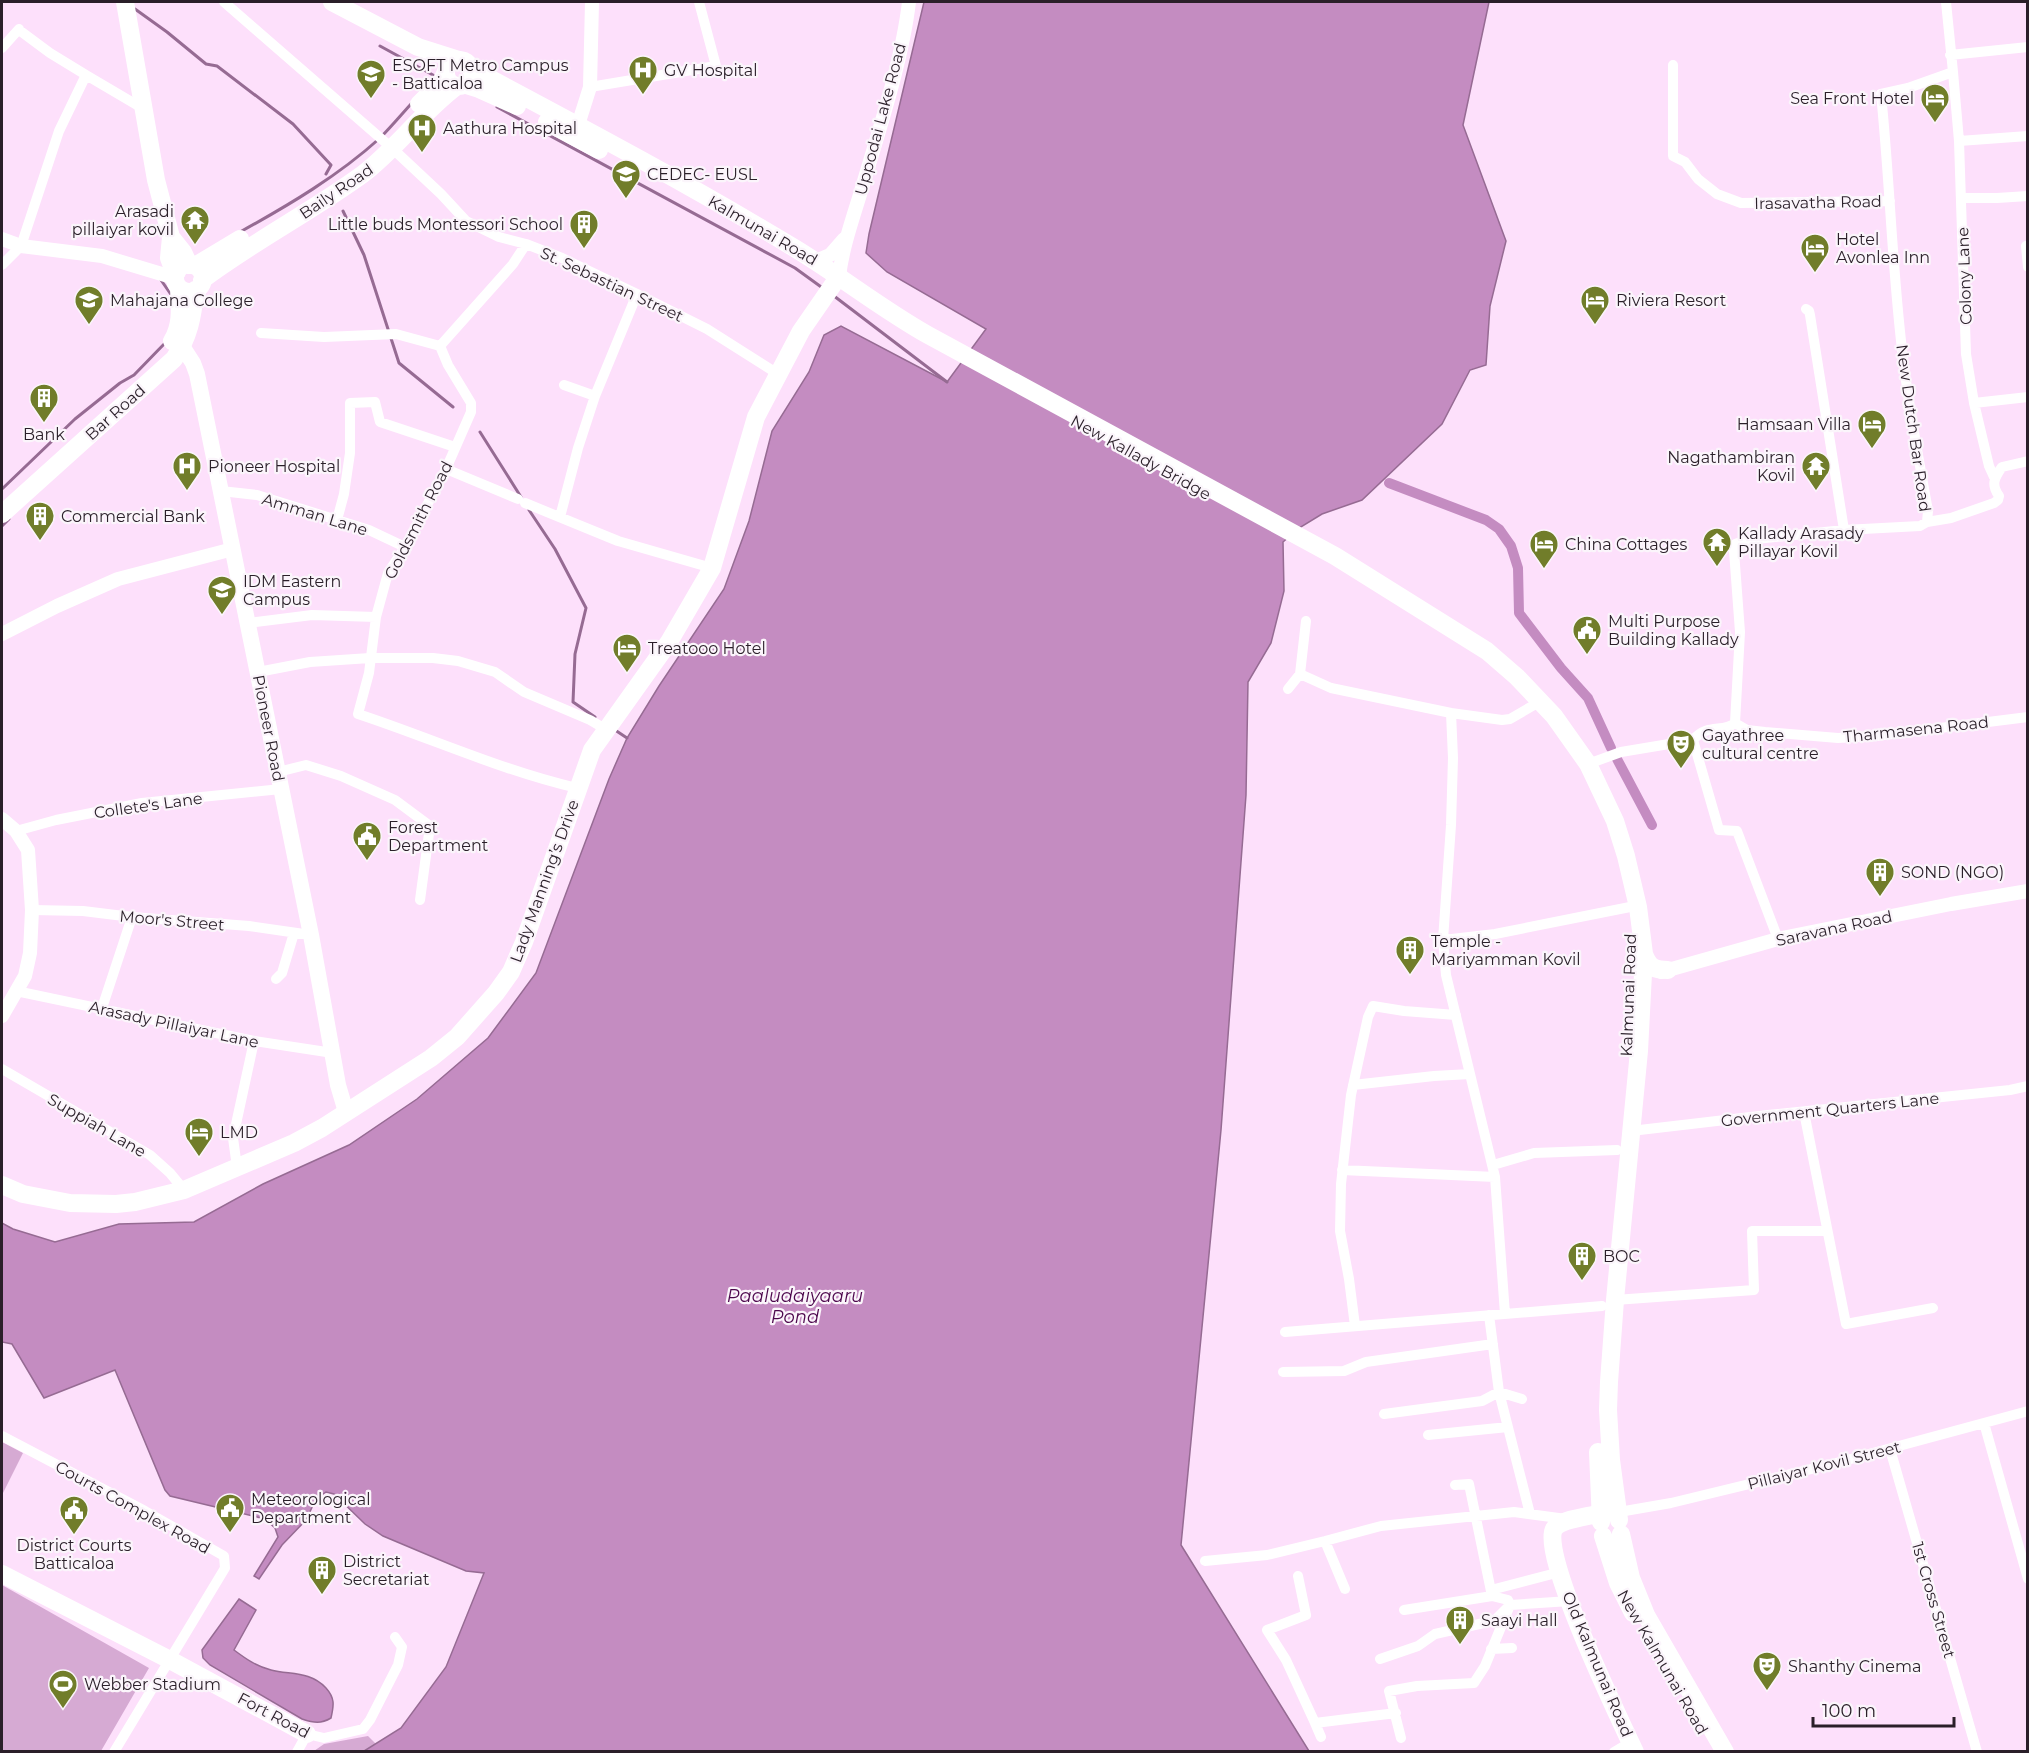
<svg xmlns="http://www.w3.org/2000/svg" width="2029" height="1753" viewBox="0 0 2029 1753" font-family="Montserrat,sans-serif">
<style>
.green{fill:#d6aad3}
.water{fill:#c48cc1;stroke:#966b93;stroke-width:1.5}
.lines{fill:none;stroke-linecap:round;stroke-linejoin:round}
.stream{stroke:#966b93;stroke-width:3}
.canal{stroke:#c48cc1;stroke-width:10}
.minor{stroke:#fff;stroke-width:10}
.tertiary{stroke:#fff;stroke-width:14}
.secondary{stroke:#fff;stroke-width:16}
.primary{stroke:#fff;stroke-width:18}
.trunk{stroke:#fff;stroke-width:18}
.labels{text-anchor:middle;stroke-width:4.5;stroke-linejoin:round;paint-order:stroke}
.poi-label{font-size:16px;fill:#2a1f29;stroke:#fbf5fb;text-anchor:start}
.street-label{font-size:16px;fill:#2a1f29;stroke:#fbf5fb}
.water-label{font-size:18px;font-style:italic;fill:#4c064c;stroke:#fbf5fb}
</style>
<rect width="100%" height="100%" fill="#fde0fb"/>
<!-- green -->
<path class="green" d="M2 1442 23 1453 2 1495Z
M2 1585 149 1668 101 1751H2Z
M368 1736 376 1744 364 1751H314L324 1744Z"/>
<!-- water -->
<path class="water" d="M924 2H1489L1463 125 1506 241 1490 306 1486 365 1470 370 1442 424 1362 500 1322 514 1299 528 1283 542 1284 591 1271 643 1248 682 1246 795 1221 1130 1181 1545 1309 1751H364L401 1728 446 1667 484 1573 466 1571 383 1536 365 1524 334 1494 326 1492 316 1499 306 1520 282 1545 259 1579 254 1576 278 1537 275 1528 265 1519 170 1496 165 1490 115 1370 44 1398 12 1344 2 1342V1223L13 1229 55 1242 119 1224 194 1222 263 1184 349 1145 417 1099 488 1038 536 973 609 779 627 738 659 686 724 589 749 521 772 431 809 372 824 335 841 326 947 382 986 329 887 272 866 253 869 234Z
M239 1599 256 1610 234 1650C246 1659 256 1666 271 1670 291 1675 310 1671 326 1688 335 1698 334 1705 331 1718 321 1724 314 1723 302 1719L210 1665 203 1658 202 1650Z"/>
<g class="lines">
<!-- stream -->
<path class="stream" d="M135 9 167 32 206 64 217 66 293 124 331 165 326 174
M380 46 433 75 435 78
M497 107 795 268 824 289
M343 211 364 255 399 363 453 407
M240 232C289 205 338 176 380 138 391 127 401 115 411 104
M161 280 172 296
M834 296 947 382
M480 432 521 497
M2 489 75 419 120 383 134 375 167 341
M529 510 555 549 586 608 575 654 573 702 595 717
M2 526 9 519
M615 730 627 738"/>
<!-- canal -->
<path class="canal" d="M1389 483 1486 520 1499 529 1511 546 1518 568 1519 613 1561 668 1588 698 1611 748
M1617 759 1652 825"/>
<!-- minor -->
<path class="minor" d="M224 2 393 149 441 194 466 221 499 237 526 244 562 258 637 294 707 329 778 374
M19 30 50 53 86 75
M2 48 19 29
M1950 55 2028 47
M1673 65V156L1685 162 1698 179 1717 194 1741 203 1890 201
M1953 72 1959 141 1966 354 1974 403 1989 466 1994 477
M590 87 716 66 699 2
M1959 141 2028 136
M1961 198H1997L2028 196
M526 244 513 264 440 346 448 365 471 403V412L446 469 405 547 388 573 376 617 369 673 358 714C431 738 503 771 577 788
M2026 246 2028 267
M2 265 21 246 59 131 86 75 142 108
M1806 309 1809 311 1810 315 1844 530
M261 333 324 337 396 334 440 346
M564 385 595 396
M1974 403 2028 397
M446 469 518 499
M221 491 257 495 369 530 405 547
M525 503 618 541 712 568
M560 517 578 448 595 396 637 294
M337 520 344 494 350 453V403L375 402 380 422 455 447
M1927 522 1951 518 1994 503 1998 500 1999 496C1991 485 1994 478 2002 467L2028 461
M248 623 312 615 376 617
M258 672 310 662 370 658H433L458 661 495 672 524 692 590 720 607 730
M1300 674 1306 621
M1288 689 1300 674 1331 688 1451 713
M1735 723 1747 730 1765 732 1838 738 1876 736 2028 717
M1693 740 1719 830 1737 831 1778 939
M1588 764 1621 752 1693 740C1707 723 1723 733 1735 723L1740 632 1734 551 1735 544 1747 540 1844 530 1920 526 1927 522 1928 511C1919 460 1909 409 1903 358 1892 270 1890 182 1881 94L1908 88 1953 72 1946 2
M278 772 306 765 341 776 395 800 430 826 420 900
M16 831 56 820 142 803 281 789
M32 910 83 911 132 917 249 926 311 935
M1443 940 1495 934 1630 907
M276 979 282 973 294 933
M16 991 254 1041 333 1053
M102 1008 132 917
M2 1069 150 1155 170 1173 184 1190
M1353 1085 1434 1076 1470 1074
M1804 1112 1846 1324 1933 1308
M1631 1131 1768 1115 2010 1090 2028 1086
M1493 1165 1534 1153 1617 1150
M237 1167 233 1138 254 1041
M1342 1170 1495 1177
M1615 1300 1754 1290 1752 1231H1827
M1505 1314 1495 1177 1446 975 1443 940 1451 825 1453 758 1451 713 1502 720 1510 719 1534 705
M1489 1315 1499 1392 1530 1514
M1355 1326 1349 1279 1340 1231 1341 1184 1351 1095 1368 1017 1373 1006 1404 1011 1456 1015
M1285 1332 1602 1306
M1283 1372 1344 1371 1366 1362 1493 1344
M1384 1414 1482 1401 1499 1392 1522 1399
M1984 1423 2028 1579
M1428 1435 1508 1427
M2 1436 145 1511 224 1556 225 1568 114 1752
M1890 1449 1977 1752
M1455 1485 1469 1484 1492 1596
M1619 1512 1671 1503 1836 1463 2028 1411
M1325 1541 1345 1589
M1205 1561 1267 1555 1325 1541 1381 1526 1514 1512 1566 1519
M1298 1576 1306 1615 1267 1630 1286 1660 1315 1723
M1491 1590 1560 1572
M1404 1610 1492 1596 1508 1600 1510 1605 1570 1601
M1491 1649 1512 1648
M1380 1659 1418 1646 1435 1634 1488 1622 1496 1619 1510 1605 1485 1666 1474 1683 1417 1686 1389 1691 1401 1738
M1321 1737 1315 1723 1396 1713
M297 1752 307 1734 324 1738 363 1729 370 1720 398 1665 402 1647 395 1637
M1614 1752 1631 1742"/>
<!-- tertiary -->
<path class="tertiary" d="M578 125 590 87 592 2
M2 239 21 246 102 256 175 278
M816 261 830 255 844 239
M839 276C843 245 853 218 862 188 879 130 902 61 909 2
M2 634 57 606 118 579 233 549
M2 819 16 831 28 850 32 910 30 953 25 976 2 1016
M1661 972 1778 939 1951 904 2028 891"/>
<!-- secondary -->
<path class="secondary" d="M182 346 193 363 197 374 311 935 338 1085 346 1112"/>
<!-- primary -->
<path class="primary" d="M125 2 156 180 171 237 169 258 172 266 177 272
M332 2 418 47 459 60
M171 237 183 252 189 265
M2 1185 23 1194 70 1203 116 1204 135 1202 184 1190 294 1143 322 1128 431 1058 457 1037 496 993 511 972 524 942 592 750 669 642 712 568 756 417 801 331 839 276
M1601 1513C1588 1517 1560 1519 1554 1529 1540 1554 1620 1720 1635 1752"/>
<!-- trunk -->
<path class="trunk" d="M446 73a13 13 0 1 1 26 0a13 13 0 1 1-26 0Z
M472 69C579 126 687 183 791 246 838 274 880 308 928 335L1335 556 1487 651 1517 677 1554 716 1588 764 1615 821 1626 856 1638 907 1644 954 1639 1051 1615 1300 1609 1382 1608 1410 1611 1460 1619 1520
M466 85 479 89 517 106
M419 104 441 82 446 72
M547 122 599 150
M175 278a14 14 0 1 1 28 0a14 14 0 1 1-28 0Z
M195 266 240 239
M202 280C254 241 311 212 363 174 397 148 422 112 457 86
M172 341C182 325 180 307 179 289
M2 514 174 359C189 337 193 316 195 290
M1644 954C1649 967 1654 970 1668 970
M1598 1452 1601 1522
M1621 1534 1631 1578 1646 1615 1725 1752
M1603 1536 1618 1583 1633 1613
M2 1574 170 1660 307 1734"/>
</g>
<!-- icons -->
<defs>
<g id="hospital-pin" transform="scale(1.5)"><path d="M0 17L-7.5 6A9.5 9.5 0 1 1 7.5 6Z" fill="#717d2a" stroke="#fbf5fb"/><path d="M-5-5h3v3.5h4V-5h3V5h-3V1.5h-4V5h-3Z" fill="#fff"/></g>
<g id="university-pin" transform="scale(1.5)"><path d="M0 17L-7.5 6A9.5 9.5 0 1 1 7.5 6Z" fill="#717d2a" stroke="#fbf5fb"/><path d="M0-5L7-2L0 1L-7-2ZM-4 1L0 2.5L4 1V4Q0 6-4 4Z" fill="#fff"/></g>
<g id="hotel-pin" transform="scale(1.5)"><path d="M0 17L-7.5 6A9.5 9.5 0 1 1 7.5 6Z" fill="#717d2a" stroke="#fbf5fb"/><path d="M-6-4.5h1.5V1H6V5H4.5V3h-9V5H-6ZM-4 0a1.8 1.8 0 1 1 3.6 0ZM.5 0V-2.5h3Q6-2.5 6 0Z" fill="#fff"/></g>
<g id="temple-pin" transform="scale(1.5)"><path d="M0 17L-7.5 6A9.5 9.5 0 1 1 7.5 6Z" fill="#717d2a" stroke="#fbf5fb"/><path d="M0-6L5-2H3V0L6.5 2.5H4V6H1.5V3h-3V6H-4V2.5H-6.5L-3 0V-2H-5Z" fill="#fff"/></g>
<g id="building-pin" transform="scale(1.5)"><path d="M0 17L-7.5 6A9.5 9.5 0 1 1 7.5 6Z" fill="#717d2a" stroke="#fbf5fb"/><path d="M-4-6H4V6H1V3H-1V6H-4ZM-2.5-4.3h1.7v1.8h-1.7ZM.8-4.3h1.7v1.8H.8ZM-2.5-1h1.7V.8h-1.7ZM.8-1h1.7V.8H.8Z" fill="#fff"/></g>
<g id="school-pin" transform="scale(1.5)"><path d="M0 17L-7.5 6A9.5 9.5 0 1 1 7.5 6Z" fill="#717d2a" stroke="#fbf5fb"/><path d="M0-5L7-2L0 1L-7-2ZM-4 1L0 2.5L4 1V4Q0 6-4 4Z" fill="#fff"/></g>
<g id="civic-pin" transform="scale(1.5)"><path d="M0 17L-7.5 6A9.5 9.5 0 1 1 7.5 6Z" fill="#717d2a" stroke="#fbf5fb"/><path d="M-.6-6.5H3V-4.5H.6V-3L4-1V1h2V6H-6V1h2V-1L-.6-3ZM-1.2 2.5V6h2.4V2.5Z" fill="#fff"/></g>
<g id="theatre-pin" transform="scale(1.5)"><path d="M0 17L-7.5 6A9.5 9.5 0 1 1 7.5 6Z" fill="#717d2a" stroke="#fbf5fb"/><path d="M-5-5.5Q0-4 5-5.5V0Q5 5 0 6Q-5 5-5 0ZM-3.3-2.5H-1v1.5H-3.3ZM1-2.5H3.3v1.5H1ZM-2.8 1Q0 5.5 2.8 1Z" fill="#fff"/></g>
<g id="stadium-pin" transform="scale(1.5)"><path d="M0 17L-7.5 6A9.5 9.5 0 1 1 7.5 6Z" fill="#717d2a" stroke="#fbf5fb"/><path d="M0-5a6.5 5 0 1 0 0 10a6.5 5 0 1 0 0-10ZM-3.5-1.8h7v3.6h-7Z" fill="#fff"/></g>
</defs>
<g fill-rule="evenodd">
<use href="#hospital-pin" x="643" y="70"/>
<use href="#university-pin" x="371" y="74"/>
<use href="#hotel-pin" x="1935" y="98"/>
<use href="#hospital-pin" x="422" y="128"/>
<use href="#university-pin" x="626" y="174"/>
<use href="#temple-pin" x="195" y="220"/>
<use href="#building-pin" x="584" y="224"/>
<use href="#hotel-pin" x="1815" y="248"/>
<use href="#school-pin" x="89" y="300"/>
<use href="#hotel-pin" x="1595" y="300"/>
<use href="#building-pin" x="44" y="398"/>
<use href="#hotel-pin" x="1872" y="424"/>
<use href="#hospital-pin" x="187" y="466"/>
<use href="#temple-pin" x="1816" y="466"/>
<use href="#building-pin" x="40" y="516"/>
<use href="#temple-pin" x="1717" y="542"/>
<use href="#hotel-pin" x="1544" y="544"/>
<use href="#university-pin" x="222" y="590"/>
<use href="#civic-pin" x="1587" y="630"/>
<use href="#hotel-pin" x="627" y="648"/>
<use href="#theatre-pin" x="1681" y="744"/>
<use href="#civic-pin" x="367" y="836"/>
<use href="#building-pin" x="1880" y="872"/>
<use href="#building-pin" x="1410" y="950"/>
<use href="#hotel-pin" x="199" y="1132"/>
<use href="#building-pin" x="1582" y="1256"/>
<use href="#civic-pin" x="230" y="1508"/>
<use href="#civic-pin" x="74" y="1510"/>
<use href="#building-pin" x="322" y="1570"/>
<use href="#building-pin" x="1460" y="1620"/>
<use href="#theatre-pin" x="1767" y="1666"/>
<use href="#stadium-pin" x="63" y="1684"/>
</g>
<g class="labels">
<!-- poi labels -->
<g class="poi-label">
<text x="392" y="71">ESOFT Metro Campus<tspan x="392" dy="18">- Batticaloa</tspan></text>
<text x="664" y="76">GV Hospital</text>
<text x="1914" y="104" text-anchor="end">Sea Front Hotel</text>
<text x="443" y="134">Aathura Hospital</text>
<text x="647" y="180">CEDEC- EUSL</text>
<text x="174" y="217" text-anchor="end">Arasadi<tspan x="174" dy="18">pillaiyar kovil</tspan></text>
<text x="563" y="230" text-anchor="end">Little buds Montessori School</text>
<text x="1836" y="245">Hotel<tspan x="1836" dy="18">Avonlea Inn</tspan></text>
<text x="110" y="306">Mahajana College</text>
<text x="1616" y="306">Riviera Resort</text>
<text x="1851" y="430" text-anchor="end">Hamsaan Villa</text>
<text x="44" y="440" text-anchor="middle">Bank</text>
<text x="1795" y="463" text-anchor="end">Nagathambiran<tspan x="1795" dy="18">Kovil</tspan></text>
<text x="208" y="472">Pioneer Hospital</text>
<text x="61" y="522">Commercial Bank</text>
<text x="1738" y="539">Kallady Arasady<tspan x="1738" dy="18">Pillayar Kovil</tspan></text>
<text x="1565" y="550">China Cottages</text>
<text x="243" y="587">IDM Eastern<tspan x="243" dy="18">Campus</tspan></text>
<text x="1608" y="627">Multi Purpose<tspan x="1608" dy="18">Building Kallady</tspan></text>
<text x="648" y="654">Treatooo Hotel</text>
<text x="1702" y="741">Gayathree<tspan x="1702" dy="18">cultural centre</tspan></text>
<text x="388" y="833">Forest<tspan x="388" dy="18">Department</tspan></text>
<text x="1901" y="878">SOND (NGO)</text>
<text x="1431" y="947">Temple -<tspan x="1431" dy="18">Mariyamman Kovil</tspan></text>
<text x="220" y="1138">LMD</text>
<text x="1603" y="1262">BOC</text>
<text x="251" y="1505">Meteorological<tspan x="251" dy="18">Department</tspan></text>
<text x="74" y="1551" text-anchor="middle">District Courts<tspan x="74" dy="18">Batticaloa</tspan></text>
<text x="343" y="1567">District<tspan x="343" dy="18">Secretariat</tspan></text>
<text x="1481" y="1626">Saayi Hall</text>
<text x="1788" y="1672">Shanthy Cinema</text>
<text x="84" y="1690">Webber Stadium</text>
</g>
<!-- street labels -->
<g class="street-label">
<text transform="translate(880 119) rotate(-75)" y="6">Uppodai Lake Road</text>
<text transform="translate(336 191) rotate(-34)" y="6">Baily Road</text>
<text transform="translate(1818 202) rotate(-1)" y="6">Irasavatha Road</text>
<text transform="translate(763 230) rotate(30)" y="6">Kalmunai Road</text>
<text transform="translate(1964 276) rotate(-92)" y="6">Colony Lane</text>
<text transform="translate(612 284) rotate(25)" y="6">St. Sebastian Street</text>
<text transform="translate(115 412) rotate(-42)" y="6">Bar Road</text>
<text transform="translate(1914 428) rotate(82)" y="6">New Dutch Bar Road</text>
<text transform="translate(1141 457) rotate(29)" y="6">New Kallady Bridge</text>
<text transform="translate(315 514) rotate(17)" y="6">Amman Lane</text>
<text transform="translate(418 520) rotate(-63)" y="6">Goldsmith Road</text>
<text transform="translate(269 728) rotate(79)" y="6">Pioneer Road</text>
<text transform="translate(1916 729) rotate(-6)" y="6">Tharmasena Road</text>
<text transform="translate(148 805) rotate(-8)" y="6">Collete's Lane</text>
<text transform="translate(544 881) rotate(-70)" y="6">Lady Manning’s Drive</text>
<text transform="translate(172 920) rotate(5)" y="6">Moor's Street</text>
<text transform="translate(1834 928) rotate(-12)" y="6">Saravana Road</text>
<text transform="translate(1628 995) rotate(-88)" y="6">Kalmunai Road</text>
<text transform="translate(174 1024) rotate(12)" y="6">Arasady Pillaiyar Lane</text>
<text transform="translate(1830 1109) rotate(-6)" y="6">Government Quarters Lane</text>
<text transform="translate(97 1125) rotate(30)" y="6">Suppiah Lane</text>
<text transform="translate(1824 1465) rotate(-14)" y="6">Pillaiyar Kovil Street</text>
<text transform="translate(133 1507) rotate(29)" y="6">Courts Complex Road</text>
<text transform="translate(1934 1600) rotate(74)" y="6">1st Cross Street</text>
<text transform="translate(1663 1662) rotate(60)" y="6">New Kalmunai Road</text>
<text transform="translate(1598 1664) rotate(67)" y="6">Old Kalmunai Road</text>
<text transform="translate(274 1715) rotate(28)" y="6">Fort Road</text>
</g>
<!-- water labels -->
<g class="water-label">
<text x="795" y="1302">Paaludaiyaaru<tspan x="795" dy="21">Pond</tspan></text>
</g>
</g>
<!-- border -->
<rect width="2029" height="1753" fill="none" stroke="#2a1f29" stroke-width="6"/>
<!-- scale -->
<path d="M1813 1717v9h141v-9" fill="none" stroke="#2a1f29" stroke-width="3"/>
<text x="1822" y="1717" font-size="18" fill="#2a1f29" stroke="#fbf5fb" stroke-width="4.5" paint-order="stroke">100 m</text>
</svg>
